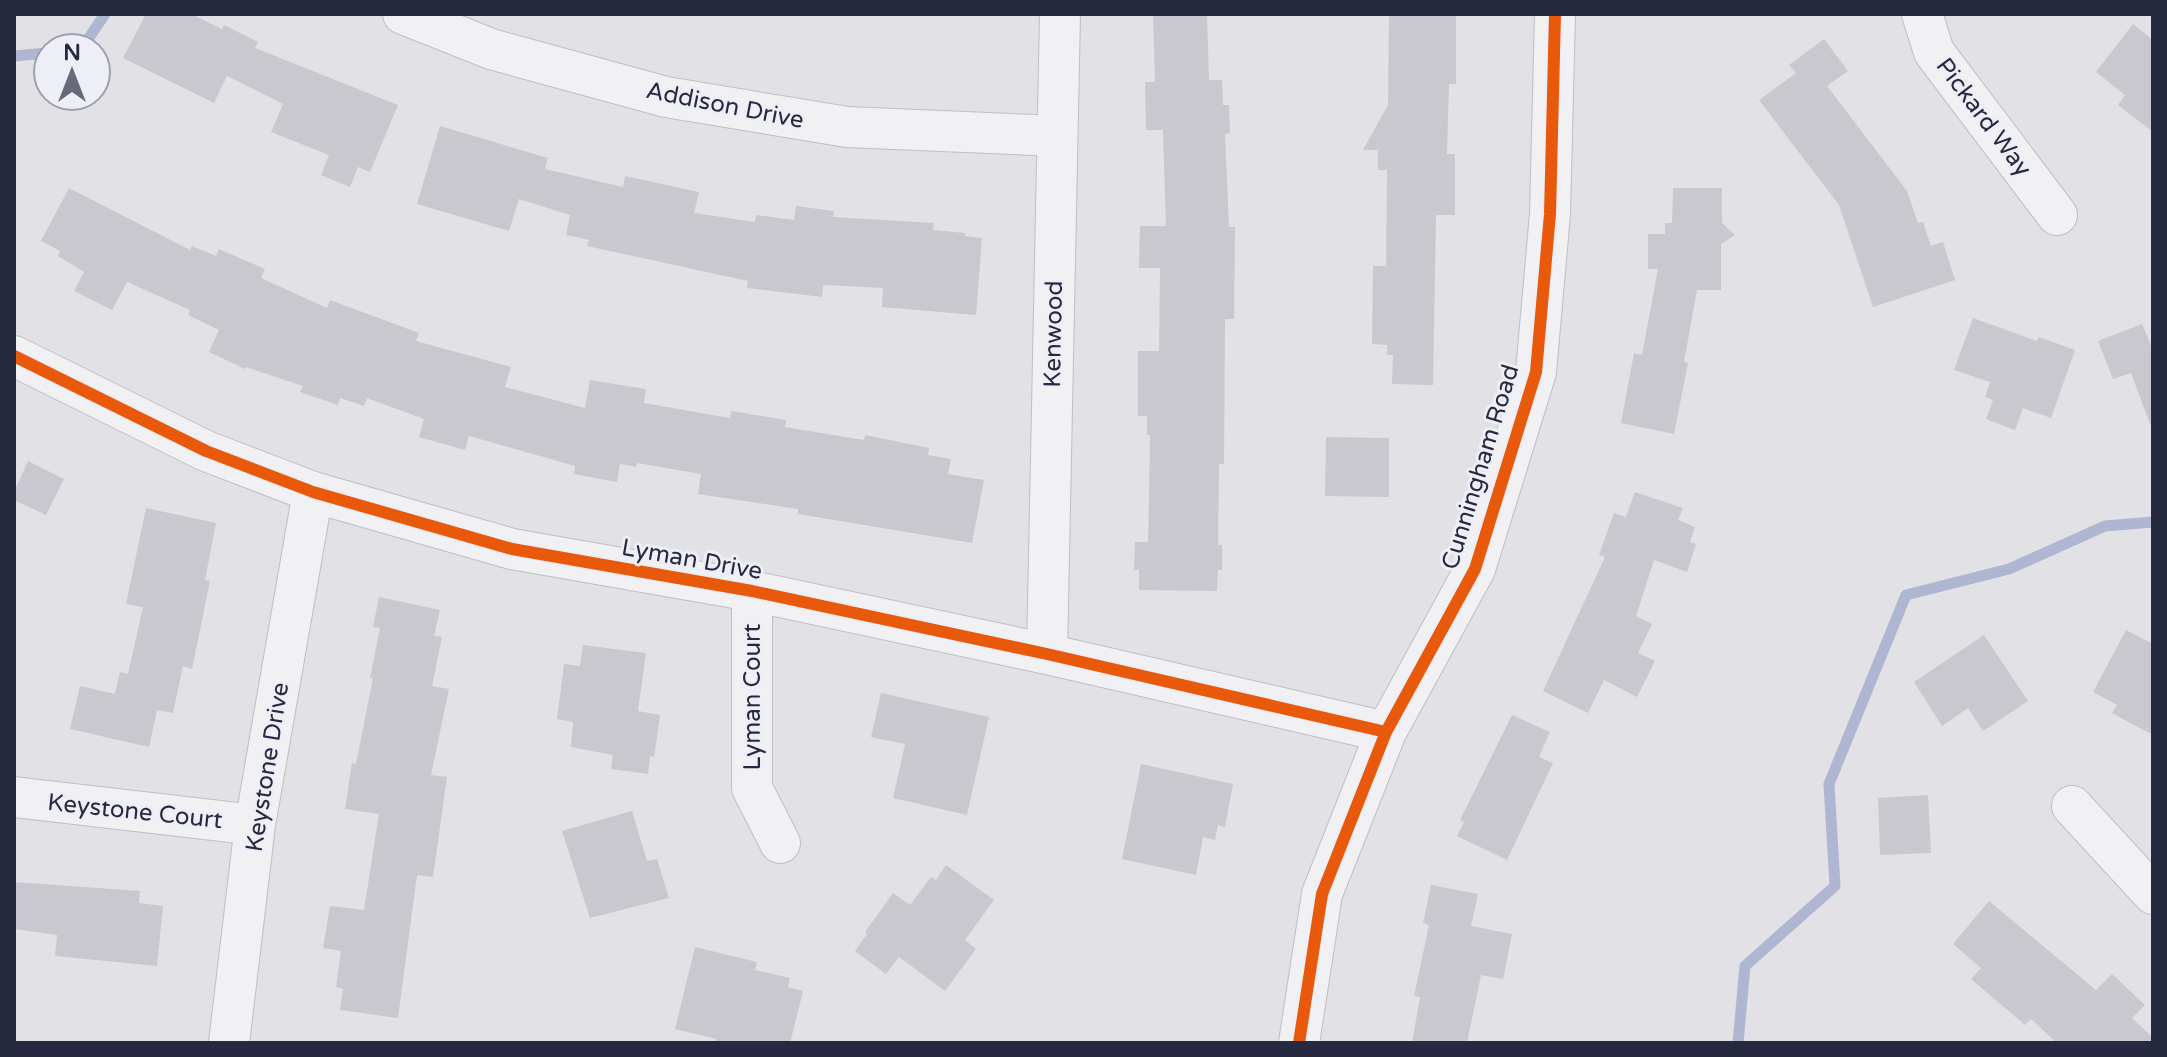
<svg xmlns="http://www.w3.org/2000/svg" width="2167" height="1057" viewBox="0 0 2167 1057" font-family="'Varela Round',sans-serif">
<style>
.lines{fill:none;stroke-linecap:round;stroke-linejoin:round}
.stream{stroke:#afb6d2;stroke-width:11}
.building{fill:#c8c8ce}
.minor-casing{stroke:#bebec4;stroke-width:42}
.minor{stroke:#f1f1f3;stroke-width:40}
.cycleway-casing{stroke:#eeeff6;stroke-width:17}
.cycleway{stroke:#e8590c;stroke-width:12}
.labels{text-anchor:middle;stroke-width:6;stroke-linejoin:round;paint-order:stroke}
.street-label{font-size:24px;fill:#272940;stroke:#eeeff6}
</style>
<rect width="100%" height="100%" fill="#e1e1e6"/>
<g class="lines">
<!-- stream -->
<path class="stream" d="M82 48 105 14
M14 56 48 53
M1738 1043 1745 966 1835 886 1829 784 1906 595 2009 569 2105 526 2153 522"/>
</g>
<!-- building -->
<path class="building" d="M146 14H191L222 29 224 25 258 42 255 48 398 105 370 172 358 167 350 187 321 175 329 155 271 132 283 104 227 76 214 103 123 58Z
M1153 14H1207L1209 80H1222L1223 105H1229L1230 133 1225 134 1229 227H1235L1234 319H1225L1224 464H1219L1218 545H1222V570H1218L1217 591 1139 590V570H1134L1135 542H1148L1149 500 1150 435H1147V416H1138V351H1159L1160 268H1139L1140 226H1166L1163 130H1146L1145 82H1155Z
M1389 14H1456V84H1449L1447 154H1455V215H1436L1433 385 1392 384 1393 355H1387V345L1372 344 1373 266H1386L1387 170H1378V150H1363L1388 105Z
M2133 24 2153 40V132L2118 105 2125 95 2096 72Z
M1824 39 1848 71 1827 86 1907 191 1918 223 1923 222 1931 246 1943 242 1955 280 1873 307 1839 205 1759 100 1796 73 1789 65Z
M440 126 548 158 545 169 623 187 625 176 699 192 694 213 755 222 756 215 794 220 796 206 834 211 833 217 934 223 933 230 965 233V236L982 238 976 315 882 307 883 288 823 285 822 297 747 288 748 281 587 246 589 240 566 235 570 215 519 199 509 231 417 204Z
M69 188 190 250 192 246 216 256 219 249 265 269 261 278 327 308 330 300 419 333 416 341 511 367 505 387 585 408 590 380 646 389 644 403 730 418 731 411 786 420 785 427 864 440 865 435 929 448 928 455 951 459 948 474 984 480 972 543 798 514V509L698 494 701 474 637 463 636 467 620 464 617 482 574 474 575 466 469 436 465 450 419 437 424 419 367 398 364 406 340 398 338 405 300 392 303 386 246 367 245 369 209 352 219 330 188 315 190 310 127 282 112 310 74 291 84 272 58 256 60 251 41 241Z
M1673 188H1722V223L1735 235 1721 244V290H1697L1684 362 1688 363 1674 434 1621 423 1634 353 1642 355 1658 269H1648V234H1665V223H1672Z
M1973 318 2037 341 2039 337 2075 350 2051 418 2023 408 2015 430 1986 419 1993 400 1985 397 1990 382 1954 370Z
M2142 324 2153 350V424H2150L2131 373 2113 379 2098 341Z
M1326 437 1389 438V497L1325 496Z
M28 461 64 479 46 515 14 500V492Z
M1635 492 1683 508 1678 520 1695 527 1690 542 1696 544 1687 572 1654 560 1636 616 1652 624 1638 653 1655 661 1637 697 1604 680 1588 713 1543 691 1605 557 1599 555 1614 513 1626 517Z
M146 508 216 523 205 580 210 581 192 669 183 666 173 713 157 710 149 747 70 729 80 686 115 694 120 672 128 674 143 607 126 604Z
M379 597 440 610 434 636 442 637 432 686 449 689 431 775 447 777 433 877 417 875 398 1018 340 1010 343 989 336 987 341 951 323 948 330 906 364 910 379 814 345 809 352 763 356 764 373 678H370L380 628 373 627Z
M2126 630 2153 644V735L2112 713 2117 705 2093 692Z
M1984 635 2028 701 1983 731 1968 708 1942 726 1914 682Z
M583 645 646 653 638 711 660 715 654 757 650 756 648 774 611 769 613 755 571 747 573 722 557 719 564 664 580 666Z
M881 693 989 717 967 815 893 798 905 744 871 737Z
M1512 715 1550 732 1539 757 1553 763 1507 860 1457 836 1464 822 1460 820Z
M1141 764 1233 784 1225 827 1218 825 1215 840 1203 837 1196 875 1122 859Z
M1928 795 1931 853 1880 855 1878 798Z
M632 811 647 861 657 859 669 898 590 918 562 831Z
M946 865 994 900 965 940 976 949 945 991 899 957 886 974 855 951 867 934 865 932 893 893 910 905 931 877 936 880Z
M14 882 140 891 139 903 163 906 157 966 55 956 57 935 14 929Z
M1431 885 1478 894 1471 926 1512 934 1503 979 1481 975 1467 1043H1412L1420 997 1414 996 1429 925 1423 923Z
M1989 901 2096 990 2112 974 2145 1005 2132 1018 2153 1038V1043H2057L2031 1019 2025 1025 1971 979 1981 968 1953 944Z
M695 947 757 962 755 970 790 978 788 987 803 991 790 1043H715L716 1039 675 1029Z"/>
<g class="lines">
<!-- minor casing -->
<g class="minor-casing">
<path id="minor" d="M403 14 491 49 666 97 847 127 1057 136
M1922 14 1934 52 2057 215
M14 356 206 451 313 492 512 549 752 591 1047 654 1386 732
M752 591V788L780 843
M1047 654 1060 14
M14 797 255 825
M2072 806 2153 894
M229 1043 255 825 313 492
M1299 1043 1322 894 1386 732 1475 569 1536 372 1550 214 1555 14"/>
</g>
<!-- minor -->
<use href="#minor" class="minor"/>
<!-- cycleway casing -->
<g class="cycleway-casing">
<path id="cycleway" d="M14 356 206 451 313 492 512 549 752 591 1047 654 1386 732
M1299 1043 1322 894 1386 732 1475 569 1536 372 1550 214 1555 14"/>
</g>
<!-- cycleway -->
<use href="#cycleway" class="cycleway"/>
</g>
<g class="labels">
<!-- street labels -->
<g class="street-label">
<text transform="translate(725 105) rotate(11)" y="8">Addison Drive</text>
<text transform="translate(1984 117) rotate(53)" y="8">Pickard Way</text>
<text transform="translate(1053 334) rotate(-89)" y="8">Kenwood</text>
<text transform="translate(1480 467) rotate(-73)" y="8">Cunningham Road</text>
<text transform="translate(692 559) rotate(10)" y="8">Lyman Drive</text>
<text transform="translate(752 697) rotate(-90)" y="8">Lyman Court</text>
<text transform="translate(267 767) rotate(-81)" y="8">Keystone Drive</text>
<text transform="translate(135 811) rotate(6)" y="8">Keystone Court</text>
</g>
</g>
<!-- border -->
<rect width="2167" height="1057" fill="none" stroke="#272940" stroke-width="32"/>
<!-- north arrow -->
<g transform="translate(72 72)"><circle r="38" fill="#eeeff6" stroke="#9ea0ad" stroke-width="2"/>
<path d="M0-6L14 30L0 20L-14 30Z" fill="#68697a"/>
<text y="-12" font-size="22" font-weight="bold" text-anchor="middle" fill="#272940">N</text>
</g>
</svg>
